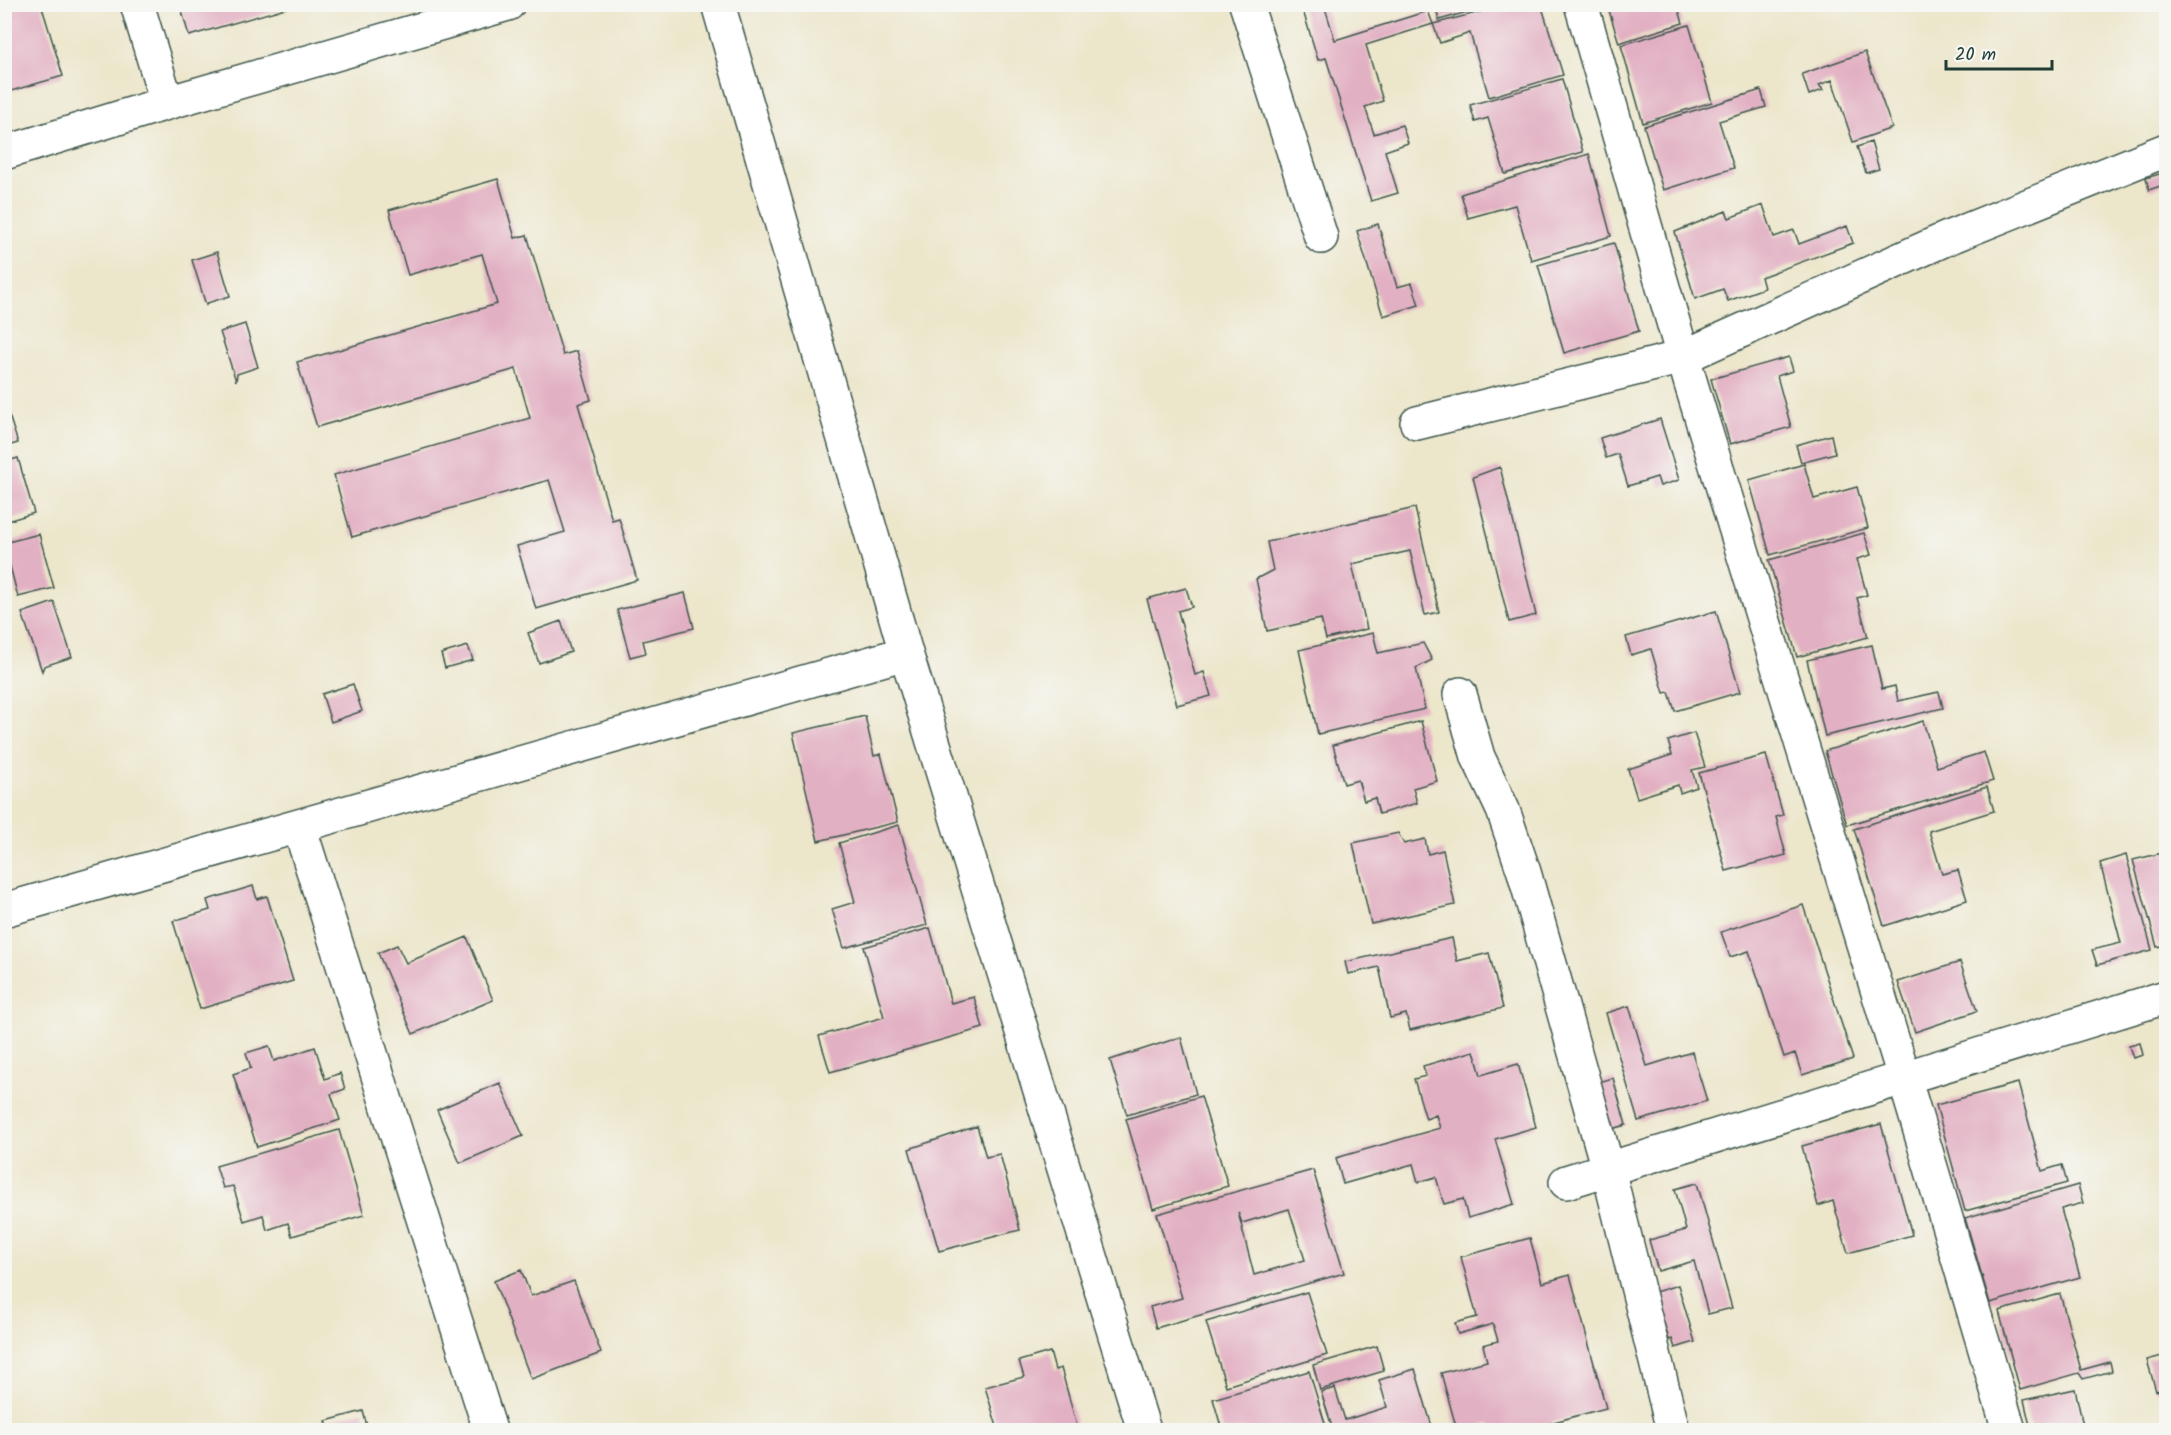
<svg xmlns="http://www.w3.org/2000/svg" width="2171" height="1435" viewBox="0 0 2171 1435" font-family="Kalam,sans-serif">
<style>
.building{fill:#e2b0c3;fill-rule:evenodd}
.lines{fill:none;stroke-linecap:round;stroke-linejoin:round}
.minor-casing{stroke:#3e564b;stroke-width:36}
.minor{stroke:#fff;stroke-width:33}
</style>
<rect width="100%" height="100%" fill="#f6f6f2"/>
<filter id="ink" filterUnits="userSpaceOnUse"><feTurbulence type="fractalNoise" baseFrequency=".0167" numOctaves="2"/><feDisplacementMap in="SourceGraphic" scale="12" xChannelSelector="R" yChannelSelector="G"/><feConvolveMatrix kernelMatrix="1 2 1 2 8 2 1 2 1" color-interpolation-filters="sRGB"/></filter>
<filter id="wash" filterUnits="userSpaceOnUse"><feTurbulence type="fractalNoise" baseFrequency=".008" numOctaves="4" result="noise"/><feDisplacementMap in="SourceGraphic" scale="24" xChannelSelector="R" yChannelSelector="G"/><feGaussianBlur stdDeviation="1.35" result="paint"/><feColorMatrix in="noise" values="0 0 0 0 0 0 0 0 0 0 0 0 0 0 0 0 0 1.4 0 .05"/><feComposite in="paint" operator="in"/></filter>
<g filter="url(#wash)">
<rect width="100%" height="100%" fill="#ece6cb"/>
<g id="blocks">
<!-- building -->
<path class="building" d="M41 4 63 76 4 93V5Z
M180 4H296V5L189 36Z
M1301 4H1334L1325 8 1335 40 1428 11 1433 24 1366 45 1383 101 1365 107 1374 134 1402 125 1408 143 1385 151 1398 193 1371 201 1326 58 1318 60Z
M1435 4H1492V5L1439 20Z
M1511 4H1541L1563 75 1489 97 1470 33 1440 43 1433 24Z
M1607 4H1677L1683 23 1619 43Z
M1689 25 1712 102 1643 123 1621 45Z
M1865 52 1892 128 1853 142 1832 80 1819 85 1823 90 1809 95 1802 74Z
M1562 79 1583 152 1505 174 1488 118 1475 122 1470 105Z
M1761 90 1766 107 1719 121 1734 168 1663 190 1644 126Z
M1871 142 1879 169 1866 173 1857 147Z
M1589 154 1611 236 1531 260 1515 205 1468 218 1461 194Z
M2166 172V184L2149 190 2146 178Z
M498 179 515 238 527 235 563 355 577 351 591 400 578 404 612 520 619 518 637 580 536 609 517 546 565 532 549 480 352 537 334 475 530 418 516 369 317 427 297 362 497 304 482 254 408 275 389 210Z
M1763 205 1774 237 1794 230 1799 244 1847 226 1853 243 1761 277 1764 288 1728 301 1723 289 1695 299 1675 232 1726 211 1729 218Z
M1378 224 1397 287 1412 283 1419 305 1383 316 1357 231Z
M1614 243 1639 331 1564 353 1538 265Z
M217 252 230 296 207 303 206 305 192 260Z
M245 324 258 367 237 374 236 381 220 332Z
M1789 357 1793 371 1777 376 1791 427 1730 444 1711 379Z
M4 400 18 443 4 447Z
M1660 419 1679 480 1660 486 1657 477 1628 486 1618 454 1606 458 1600 438Z
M1831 435 1835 453 1801 462 1796 445Z
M18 458 34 513 4 522V462Z
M1804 464 1814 499 1857 487 1868 528 1770 555 1749 480Z
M1500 467 1536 615 1509 622 1473 477Z
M1415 508 1439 612 1425 615 1410 551 1352 564 1367 629 1326 639 1321 619 1267 631 1256 579 1273 570 1267 542Z
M1864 533 1871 555 1857 559 1867 595 1857 598 1868 637 1797 657 1769 560Z
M39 534 54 588 18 597 4 543Z
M1186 588 1192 607 1178 611 1195 675 1204 672 1211 696 1177 705 1147 599Z
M685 593 694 628 643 641 646 653 630 657 617 610Z
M54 602 72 657 44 666 42 671 22 613Z
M1716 611 1740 692 1675 711 1669 692 1664 693 1651 649 1631 655 1626 637Z
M561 621 571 652 539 663 528 633Z
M1373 633 1378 653 1423 643 1432 660 1416 668 1425 709 1318 734 1299 650Z
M1872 645 1882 689 1895 686 1898 701 1939 692 1943 708 1825 736 1807 660Z
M468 646 473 660 445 668 441 654Z
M353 684 362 711 331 722 322 694Z
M865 716 874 756 881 754 898 822 818 841 793 733Z
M1421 721 1437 781 1413 788 1417 803 1379 814 1375 798 1364 801 1358 780 1344 784 1333 745Z
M1923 721 1937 767 1984 752 1993 781 1847 825 1825 751Z
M1694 733 1705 767 1692 770 1697 787 1680 793 1678 785 1637 798 1628 769 1672 755 1668 741Z
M1766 755 1783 815 1776 817 1786 855 1726 871 1699 773Z
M1987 787 1994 811 1929 831 1942 874 1958 870 1967 900 1884 926 1854 829Z
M899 825 927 925 844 948 832 909 855 902 839 843Z
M1398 833 1404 844 1425 839 1428 854 1443 850 1455 905 1371 924 1353 843Z
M2166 852V945L2157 947 2133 860Z
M2126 855 2152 950 2097 965 2092 950 2121 943 2100 863Z
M253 886 257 899 267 896 293 981 200 1009 173 921 210 910 207 900Z
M1803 905 1853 1059 1802 1075 1795 1053 1784 1057 1749 951 1730 957 1721 932Z
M930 928 951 1003 974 997 983 1028 830 1072 819 1036 884 1017 864 947Z
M467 937 493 1000 413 1034 378 953 397 945 406 963Z
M1452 938 1457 961 1489 953 1503 1008 1410 1030 1406 1014 1390 1018 1379 967 1348 974 1345 962Z
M1960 962 1977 1011 1915 1032 1898 982Z
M1629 1006 1647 1066 1692 1052 1707 1101 1638 1121 1606 1013Z
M1181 1037 1196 1094 1127 1115 1110 1060Z
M2140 1043 2143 1055 2133 1058 2129 1046Z
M269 1046 274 1061 315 1047 325 1079 340 1073 345 1089 331 1094 340 1120 257 1147 233 1074 251 1068 246 1053Z
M1474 1051 1481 1075 1518 1064 1536 1127 1495 1139 1514 1204 1468 1218 1463 1199 1444 1204 1436 1177 1418 1182 1413 1164 1343 1184 1336 1158 1440 1128 1436 1115 1426 1119 1414 1079 1426 1076 1423 1066Z
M1613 1078 1626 1125 1608 1130 1595 1083Z
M500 1083 523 1136 460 1163 437 1110Z
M2018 1083 2042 1171 2062 1165 2067 1183 1965 1211 1936 1105Z
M1201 1096 1228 1186 1153 1209 1126 1119Z
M1881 1124 1912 1235 1848 1253 1833 1201 1818 1206 1802 1146Z
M977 1126 986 1157 1000 1154 1020 1230 939 1251 909 1149Z
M339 1130 364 1215 292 1236 288 1223 267 1230 263 1215 244 1221 233 1186 223 1188 216 1166Z
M1313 1170 1344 1273 1156 1328 1150 1307 1182 1298 1157 1214ZM1289 1209 1305 1260 1254 1275 1238 1212 1242 1223Z
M1697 1183 1732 1308 1708 1314 1694 1261 1658 1271 1649 1240 1686 1230 1675 1189Z
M2078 1185 2083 1203 2061 1209 2080 1277 1990 1303 1965 1218Z
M1530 1238 1542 1283 1570 1275 1606 1408 1524 1430H1492L1490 1424 1465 1430H1457L1441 1373 1487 1361 1483 1345 1498 1341 1493 1324 1458 1334 1455 1323 1477 1317 1461 1257Z
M521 1270 531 1296 574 1281 601 1353 531 1379 494 1281Z
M1678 1285 1695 1342 1675 1348 1672 1339 1669 1340 1655 1292Z
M1307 1292 1327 1355 1226 1386 1206 1322Z
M2060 1294 2081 1370 2110 1362 2112 1371 2083 1379 2079 1373 2020 1390 1999 1311Z
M1377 1346 1384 1371 1320 1390 1313 1365Z
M1050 1352 1055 1370 1061 1368 1078 1430H998L985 1387 1024 1377 1019 1361Z
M2166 1355V1389L2156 1391 2147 1360Z
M1415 1369 1433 1430H1333L1321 1392 1335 1388 1345 1420 1387 1407 1379 1380Z
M1309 1371 1327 1430H1222L1213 1399Z
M2075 1389 2084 1430H2031L2024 1400Z
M363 1411 368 1430H329L326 1421Z"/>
</g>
</g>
<g filter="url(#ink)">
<use href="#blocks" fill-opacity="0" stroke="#3e564b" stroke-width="1.5"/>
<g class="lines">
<!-- minor casing -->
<g class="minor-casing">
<path id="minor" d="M137 4 167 103
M718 4 906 653 1144 1430
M1246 4 1321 237
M1581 4 1691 384 1904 1077 2009 1430
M4 153 167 103 508 4
M1417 423 1683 357 1950 237 2166 150
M1460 694 1478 757 1503 810 1524 872 1608 1169 1673 1430
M299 826 490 1430
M4 910 906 653
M1566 1182 2166 997"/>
</g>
<!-- minor -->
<use href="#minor" class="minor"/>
</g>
</g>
<!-- margin -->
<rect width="2171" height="1435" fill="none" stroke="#f6f6f2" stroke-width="24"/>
<!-- scale -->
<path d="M1946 60v9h106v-9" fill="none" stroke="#1f3d34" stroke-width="3"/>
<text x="1955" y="60" font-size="18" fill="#1f3d34" stroke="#f6f6f2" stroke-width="4.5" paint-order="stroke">20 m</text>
</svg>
